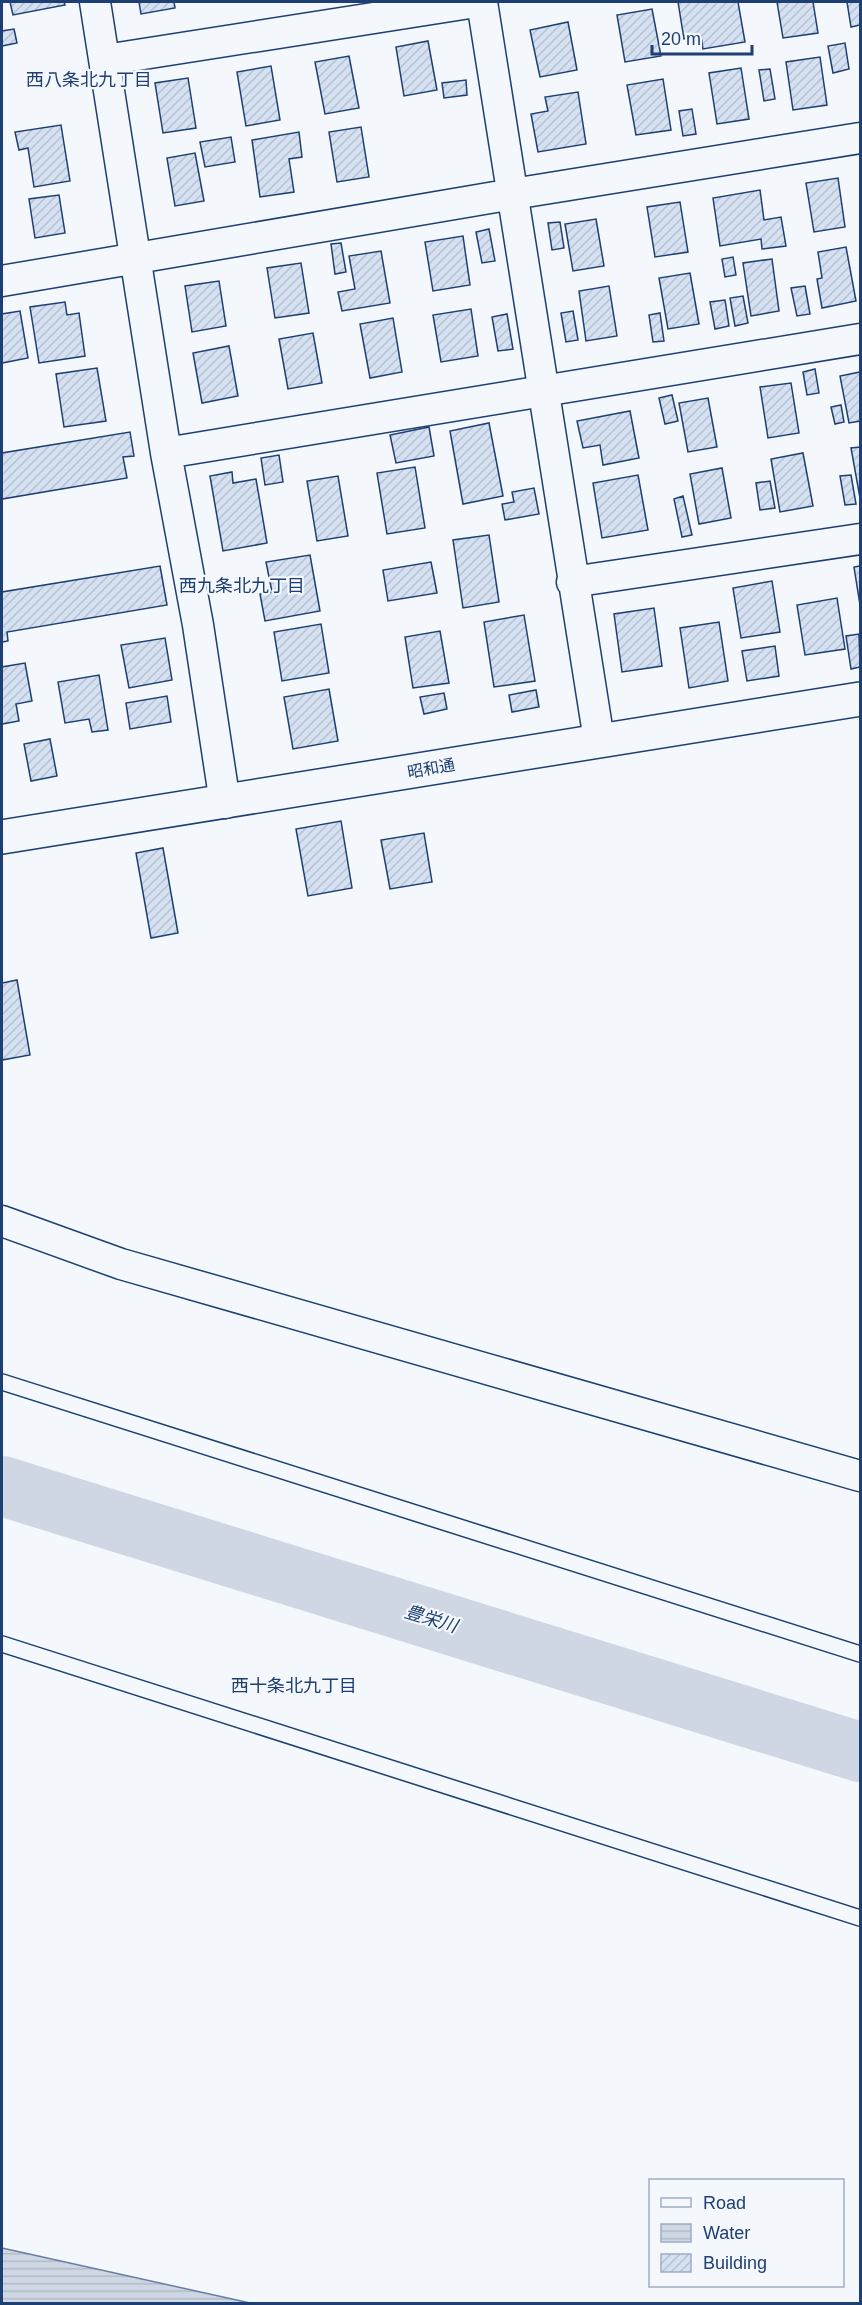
<svg xmlns="http://www.w3.org/2000/svg" width="862" height="2305" viewBox="0 0 862 2305" font-family="Helvetica,'Noto Sans JP',sans-serif">
<style>
.water{fill:url(#water-rules);stroke:#687fa3;stroke-width:1.5}
.lines{fill:none;stroke-linecap:round;stroke-linejoin:round}
.river{stroke:#cfd7e4;stroke-width:60}
.building{fill:url(#building-hatch);stroke:#1d3f73;stroke-width:1.5}
.service-casing{stroke:#1d3f73;stroke-width:18}
.minor-casing{stroke:#1d3f73;stroke-width:33}
.tertiary-casing{stroke:#1d3f73;stroke-width:36}
.service{stroke:#f4f7fb;stroke-width:15}
.minor{stroke:#f4f7fb;stroke-width:30}
.tertiary{stroke:#f4f7fb;stroke-width:33}
.labels{text-anchor:middle;stroke-width:4.5;stroke-linejoin:round;paint-order:stroke}
.street-label{font-size:16px;fill:#1d3f73;stroke:#f4f7fb}
.neighbourhood-label{font-size:18px;fill:#1d3f73;stroke:#f4f7fb}
.water-label{font-size:18px;font-style:italic;fill:#1d3f73;stroke:#f4f7fb}
</style>
<defs>
<pattern id="water-rules" width="6" height="5" patternUnits="userSpaceOnUse" patternTransform="scale(1.5)"><rect width="6" height="5" fill="#cfd7e4"/><path d="M0 2.5h6" fill="none" stroke="#b1bac7"/></pattern>
<pattern id="building-hatch" width="6" height="6" patternUnits="userSpaceOnUse" patternTransform="scale(1.5)"><rect width="6" height="6" fill="#d5e0f0"/><path d="M-1 1l2-2M0 6l6-6M5 7l2-2" fill="none" stroke="#b6c1d1"/></pattern>
</defs>
<rect width="100%" height="100%" fill="#f4f7fb"/>
<!-- water -->
<path class="water" d="M2 2248 250 2303H2Z"/>
<g class="lines">
<!-- river -->
<path class="river" d="M2 1486 860 1752"/>
</g>
<!-- building -->
<path class="building" d="M10 2H64L65 5 13 15Z
M139 2H174L175 8 141 14Z
M678 2H738L745 42 703 49 701 36 684 39Z
M777 2H813L818 33 783 38Z
M847 2H860V25L851 27Z
M652 9 661 56 625 62 617 15Z
M568 22 577 70 540 77 530 30Z
M14 29 17 43 2 46V31Z
M428 41 437 90 404 96 396 47Z
M845 43 849 69 833 73 828 46Z
M349 56 359 108 325 114 315 62Z
M820 57 827 105 793 110 786 62Z
M271 66 280 120 246 126 237 72Z
M741 68 749 119 717 124 709 73Z
M770 69 775 99 764 101 759 70Z
M188 78 196 128 163 133 155 83Z
M663 79 671 130 636 135 627 85Z
M466 80 467 95 444 98 442 83Z
M578 92 586 144 538 152 531 114 548 111 545 97Z
M692 109 696 134 683 136 679 111Z
M61 125 70 181 34 187 28 148 19 150 15 132Z
M361 127 369 177 337 182 329 132Z
M299 132 302 157 289 159 294 192 260 197 252 140Z
M231 137 235 162 205 167 200 142Z
M195 153 204 201 175 206 167 158Z
M838 178 845 227 814 232 806 183Z
M760 190 764 220 781 217 786 246 762 249 761 239 720 246 713 198Z
M59 195 65 233 35 238 29 199Z
M680 202 688 252 655 257 647 207Z
M596 219 604 266 573 271 565 224Z
M560 222 564 248 552 250 548 223Z
M489 229 495 261 482 263 476 232Z
M463 236 470 285 433 291 425 242Z
M341 243 346 272 335 274 331 244Z
M846 247 856 301 822 308 817 279 822 278 818 252Z
M381 251 390 303 342 311 338 292 355 289 349 256Z
M733 257 736 275 725 277 722 259Z
M772 259 779 311 751 316 743 263Z
M301 263 309 313 275 318 267 268Z
M690 273 699 324 668 329 659 278Z
M219 281 226 326 192 332 185 286Z
M609 286 617 336 586 341 579 291Z
M805 286 810 314 797 316 791 288Z
M743 296 748 323 735 326 730 298Z
M725 300 729 326 715 329 710 302Z
M65 302 67 315 79 313 85 356 39 363 30 307Z
M471 309 478 356 441 362 433 315Z
M20 311 28 358 2 363V314Z
M573 311 578 340 566 342 561 313Z
M660 313 664 341 653 342 649 315Z
M507 314 513 349 498 351 492 317Z
M393 318 402 372 370 378 360 324Z
M313 333 322 383 288 389 279 339Z
M229 346 238 396 202 403 193 353Z
M97 368 106 421 64 427 56 374Z
M815 369 819 393 807 395 803 372Z
M860 372V421L849 423 840 376Z
M791 383 799 433 768 438 760 387Z
M672 395 678 421 665 424 659 398Z
M708 398 717 447 688 452 679 403Z
M841 405 844 422 835 424 831 407Z
M630 411 639 458 603 465 600 445 583 448 577 421Z
M489 423 503 496 463 504 450 431Z
M429 427 434 456 396 463 390 435Z
M130 432 134 456 123 457 127 478 2 499V453Z
M860 447V498L851 448Z
M803 453 813 506 780 512 771 459Z
M279 455 283 482 265 485 261 458Z
M415 467 425 528 387 534 377 473Z
M722 468 731 518 699 524 690 474Z
M232 472 233 483 256 479 267 543 223 551 210 476Z
M638 475 648 530 602 538 593 483Z
M851 475 856 504 845 505 840 476Z
M338 476 348 536 317 541 307 481Z
M770 481 775 508 760 510 756 483Z
M534 488 539 514 505 520 502 504 514 502 512 492Z
M683 496 692 535 682 537 674 499Z
M489 535 499 602 463 608 453 540Z
M310 555 320 611 265 621 260 594 272 592 266 562Z
M431 562 437 593 388 601 383 570Z
M160 566 167 605 7 632 8 641 2 642V592Z
M860 566V605L854 567Z
M772 581 780 632 741 638 733 588Z
M837 598 845 649 805 655 797 605Z
M654 608 662 666 622 672 614 614Z
M524 615 535 681 494 687 484 622Z
M719 622 728 681 689 688 680 628Z
M321 624 329 673 282 681 274 632Z
M440 631 449 683 413 688 405 637Z
M859 634 860 667 851 669 846 636Z
M165 638 172 680 129 688 121 645Z
M775 646 779 676 747 681 742 651Z
M25 663 32 701 16 704 19 721 2 724V667Z
M99 675 108 730 92 732 89 719 65 723 58 682Z
M329 689 338 741 293 749 284 697Z
M536 690 539 707 512 712 509 695Z
M444 693 447 709 424 714 420 697Z
M167 696 171 722 130 729 126 703Z
M50 739 57 776 31 781 24 744Z
M341 821 352 888 308 896 296 829Z
M424 833 432 882 390 889 381 840Z
M163 848 178 933 151 938 136 853Z
M17 980 30 1055 2 1060V983Z"/>
<g class="lines">
<!-- service casing -->
<g class="service-casing">
<path id="service" d="M2 1382 860 1654
M2 1644 860 1918"/>
</g>
<!-- minor casing -->
<g class="minor-casing">
<path id="minor" d="M95 2 166 453 198 625 225 803
M482 2 599 740
M105 60 476 2
M2 281 513 194 860 138
M166 453 860 339
M572 582 860 539
M2 1221 121 1264 860 1476"/>
</g>
<!-- tertiary casing -->
<g class="tertiary-casing">
<path id="tertiary" d="M2 837 860 699"/>
</g>
<!-- service -->
<use href="#service" class="service"/>
<!-- minor -->
<use href="#minor" class="minor"/>
<!-- tertiary -->
<use href="#tertiary" class="tertiary"/>
</g>
<g class="labels">
<!-- street labels -->
<g class="street-label">
<text transform="translate(431 768) rotate(-10)" y="6">昭和通</text>
</g>
<!-- neighbourhood labels -->
<g class="neighbourhood-label">
<text x="89" y="86">西八条北九丁目</text>
<text x="242" y="592">西九条北九丁目</text>
<text x="294" y="1692">西十条北九丁目</text>
</g>
<!-- water labels -->
<g class="water-label">
<text transform="translate(431 1619) rotate(17)" y="6">豊栄川</text>
</g>
</g>
<!-- border -->
<rect width="862" height="2305" fill="none" stroke="#1d3f73" stroke-width="6"/>
<!-- legend -->
<rect x="649" y="2179" width="195" height="108" fill="#f4f7fb" stroke="#9eadc5" stroke-width="1.5"/>
<rect x="661" y="2198" width="30" height="9" fill="#f4f7fb" stroke="#9eadc5" stroke-width="1.5"/>
<text x="703" y="2209" font-size="18" fill="#1d3f73">Road</text>
<rect x="661" y="2224" width="30" height="18" fill="url(#water-rules)" stroke="#9eadc5" stroke-width="1.5"/>
<text x="703" y="2239" font-size="18" fill="#1d3f73">Water</text>
<rect x="661" y="2254" width="30" height="18" fill="url(#building-hatch)" stroke="#9eadc5" stroke-width="1.5"/>
<text x="703" y="2269" font-size="18" fill="#1d3f73">Building</text>
<!-- scale -->
<path d="M652 45v9h100v-9" fill="none" stroke="#1d3f73" stroke-width="3"/>
<text x="661" y="45" font-size="18" fill="#1d3f73" stroke="#f4f7fb" stroke-width="4.5" paint-order="stroke">20 m</text>
</svg>
